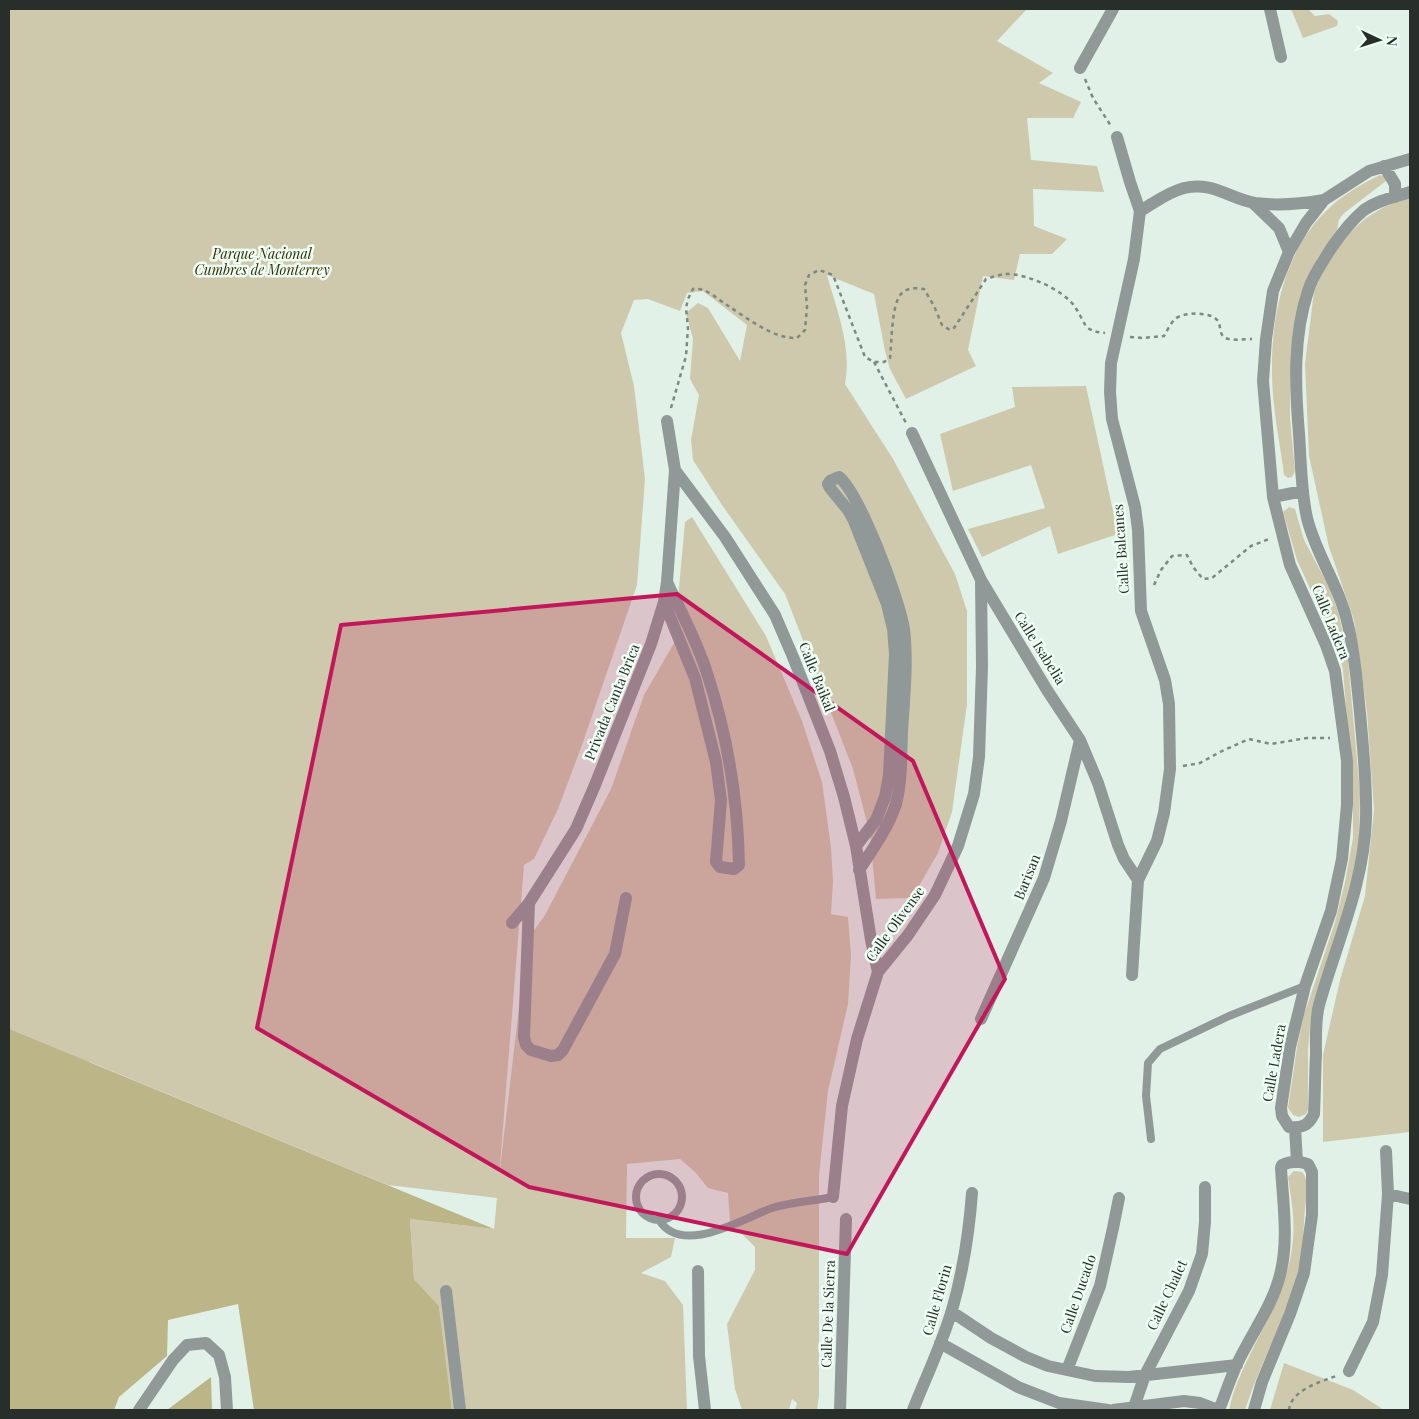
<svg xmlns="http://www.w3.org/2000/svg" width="1419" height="1419" viewBox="0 0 1419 1419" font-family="'Playfair Display',serif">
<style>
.green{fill:#cec9ac}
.forest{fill:#bcb587}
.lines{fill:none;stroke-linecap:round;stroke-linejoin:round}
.path{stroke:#7d8881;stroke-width:2.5;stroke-dasharray:4 4;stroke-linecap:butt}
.service{stroke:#919998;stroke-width:8}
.minor{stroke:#919998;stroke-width:12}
.marked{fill:#c2185b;fill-opacity:0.2;stroke:#c2185b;stroke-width:4;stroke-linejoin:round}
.labels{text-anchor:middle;stroke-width:5;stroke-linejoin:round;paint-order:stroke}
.park-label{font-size:14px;font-style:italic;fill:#352f09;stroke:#effff4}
.street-label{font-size:14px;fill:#282e2a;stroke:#effff4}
</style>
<rect width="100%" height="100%" fill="#e1f1e7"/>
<!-- green -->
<path class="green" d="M9 9H1027L997 41 1053 73 1039 83 1081 102 1073 118H1027L1031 160 1097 166 1104 192 1033 189 1034 226 1067 239 1052 254H1020L1014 280 983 276 968 350 976 366 906 399 890 369 885 351 874 294 827 275C837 311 852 347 845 384L893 459 955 574 967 611V704L952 812 938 853 912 898 876 899 870 834 853 769 785 594 722 505 693 460 691 440 699 395 690 379 693 339 686 313 698 303 708 308 740 361 747 325 703 291 687 293 680 311 648 299 634 300 621 333 634 386 645 479 637 585 582 745 558 809 534 859 524 865 499 1177 527 940 545 915 611 789 644 695 674 643 685 522 692 517 766 636 802 721 822 782 831 847 833 882 831 914 848 917 851 955 848 1004 828 1091 819 1175V1395L817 1410H795L797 1403 792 1399 789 1410H742L735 1389 727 1324 755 1270V1247L730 1222 728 1193 708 1188 695 1172 680 1159 627 1164 626 1238H675L671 1257 641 1273 665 1281 683 1305 687 1410H452L439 1306 414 1279 410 1219 494 1229 497 1198 388 1185 90 1062 9 1200Z
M1291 9H1308L1315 16 1329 14 1338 21 1337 26 1303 38Z
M1380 175 1385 177 1386 181 1343 214 1339 220 1337 230 1318 257 1306 283 1290 377V418L1295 471 1292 477 1288 478 1284 475C1280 442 1272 407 1272 373 1271 317 1284 254 1324 213 1340 196 1360 185 1380 175Z
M1410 196V1132L1323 1142V1055L1340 980 1365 896 1374 810 1367 712 1354 620 1329 547 1309 456 1305 364 1314 291 1328 262 1346 236 1366 218 1382 208Z
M1086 386 1118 534 1058 554 1050 526 982 557 968 529 1045 508 1031 465 953 491 940 434 1015 407 1012 387Z
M1289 507 1295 509 1304 540 1327 583 1339 614 1348 660 1360 792 1359 839 1352 882 1311 1017 1308 1050V1110L1306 1114 1299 1117 1293 1115 1288 1108 1297 1047 1304 1015 1335 922 1345 882 1353 838V792L1343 670 1338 649 1297 560 1283 512Z
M1294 1171 1302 1172C1310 1180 1306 1198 1305 1209 1303 1229 1304 1250 1299 1270 1286 1318 1260 1363 1245 1410H1229C1231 1401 1234 1390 1238 1381 1257 1334 1289 1291 1293 1239 1295 1218 1291 1198 1288 1177Z
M1284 1363 1353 1390 1384 1410H1270Z"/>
<!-- forest -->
<path class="forest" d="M9 1029 494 1229 410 1219 414 1279 439 1306 452 1410H254L238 1304 168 1320 167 1356 119 1397 114 1410H9Z
M211 1377 212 1410H167Z"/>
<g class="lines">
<!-- path -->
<path class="path" d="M1085 79 1093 98 1111 126
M1130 337 1143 338 1164 336C1167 331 1170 324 1175 319 1183 312 1211 311 1218 321 1221 326 1219 334 1225 338 1233 341 1245 339 1252 339
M874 362 906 423
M671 408 686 356 688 328 686 308 688 299 693 289C706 287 717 299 727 305 747 318 773 339 797 338L805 330 807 307 805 285 809 275 819 270 833 275 865 357 874 362H884L890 358C892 343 891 303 902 293 908 287 917 288 924 289L934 306 942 325 950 330 954 328 986 279C992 277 999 275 1005 274 1026 273 1064 290 1075 307 1086 323 1082 331 1105 333
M1154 585 1161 570 1172 556 1187 555 1193 567 1203 579 1212 578 1251 546 1269 539
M1183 766 1200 763 1222 751 1249 739 1271 744 1307 738H1330
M1289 1410C1291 1390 1320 1382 1336 1376"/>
<!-- service -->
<path class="service" d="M1151 1139 1146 1096 1148 1063 1160 1049 1229 1016 1305 986
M636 1197a23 23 0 1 1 46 0a23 23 0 1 1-46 0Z
M659 1220C682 1257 744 1218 772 1208 791 1202 814 1201 833 1197"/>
<!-- minor -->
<path class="minor" d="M1270 9 1281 57
M1080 68 1113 9
M1117 137 1130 182 1140 211 1134 259 1111 363 1110 392 1112 419 1135 507 1138 530 1141 611 1165 680 1169 704 1170 769 1164 813 1157 841 1138 880 1132 975
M1410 159 1369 171 1324 200 1306 223 1289 252 1273 291 1266 339 1263 381 1273 497 1290 565 1326 645 1335 671 1347 761V805L1342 859 1331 911 1305 986 1290 1047 1281 1108 1282 1116 1289 1127C1302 1128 1308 1126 1314 1114 1315 1094 1315 1074 1316 1054 1316 1038 1315 1021 1319 1005 1337 941 1364 885 1366 818 1367 783 1363 748 1360 713 1357 684 1355 654 1348 625 1340 587 1316 555 1307 518 1301 491 1301 462 1299 434 1295 387 1293 336 1308 291 1313 275 1323 261 1332 247 1341 234 1352 220 1364 210 1378 200 1395 197 1410 192
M1384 166 1395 184V197
M1253 203 1279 228 1289 252
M1140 211C1154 203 1168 192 1184 188 1213 181 1230 199 1255 203 1278 206 1301 204 1324 200
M667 421 675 470 725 537 775 615 793 657 830 751 844 797 856 846 871 940 878 972
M912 433 981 580 1047 690 1080 740 1098 783 1118 845 1124 859 1138 880
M1273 497 1303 491
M664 602 695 678 716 762 721 800 716 862 720 867 734 869 739 865C738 801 727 734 707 673 697 641 681 612 667 582
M856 846 876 820 885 797 889 775 895 654 893 629 887 604 854 521 848 510 830 488 828 484 830 481 839 477C860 494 900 601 904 629 908 663 904 698 902 732 901 755 902 781 896 804 888 828 873 849 859 870
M529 903 524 1037 526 1045 531 1050 551 1056 558 1055 563 1050 615 954 626 898
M512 923 529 903 576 829 595 785 651 644 664 602 667 582 675 470
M981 1019 1044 878 1061 821 1080 740
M1295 1128 1297 1162
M1388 1194 1410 1199
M833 1197 842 1106 857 1039 878 972 908 935 935 895 958 846 974 794 979 757 982 667 981 580
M698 1271 699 1356 705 1410
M446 1291 460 1410
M952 1312 991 1338 1026 1357 1048 1366 1095 1376 1129 1377 1237 1365
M940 1343 1018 1387 1059 1403 1108 1410
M1067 1370 1100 1286 1113 1228 1119 1198
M1349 1371 1373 1322 1382 1275 1388 1194 1386 1151
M139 1410 173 1360 187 1345 206 1343 219 1355 225 1377 227 1410
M840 1410 846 1219
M913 1410C926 1377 942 1344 952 1310 963 1272 969 1233 972 1193
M1113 1410 1184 1401 1200 1403 1218 1410
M1133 1410 1145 1375 1189 1291 1202 1254 1205 1222V1187
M1219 1410C1225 1395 1230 1379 1237 1364 1251 1334 1272 1307 1280 1275 1289 1240 1283 1204 1281 1168L1282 1165C1290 1161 1300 1161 1308 1164L1312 1172V1215L1304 1273 1290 1314 1262 1382 1254 1410"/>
</g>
<!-- marked area -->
<path class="marked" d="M677 594 913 761 1005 979 847 1254 529 1187 257 1028 341 625Z"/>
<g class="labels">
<!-- park labels -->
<g class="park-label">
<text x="262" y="259">Parque Nacional<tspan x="262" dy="16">Cumbres de Monterrey</tspan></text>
</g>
<!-- street labels -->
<g class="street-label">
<text transform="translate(1121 549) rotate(-94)" y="5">Calle Balcanes</text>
<text transform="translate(1331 622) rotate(68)" y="5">Calle Ladera</text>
<text transform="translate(1040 648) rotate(58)" y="5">Calle Isabelia</text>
<text transform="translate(817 677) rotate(68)" y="5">Calle Baikal</text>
<text transform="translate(612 702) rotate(-68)" y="5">Privada Canta Brica</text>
<text transform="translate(1027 877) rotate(-68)" y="5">Barisan</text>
<text transform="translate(895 924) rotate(-54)" y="5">Calle Olivense</text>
<text transform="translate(1274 1063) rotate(-80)" y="5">Calle Ladera</text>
<text transform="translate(1078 1294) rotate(-71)" y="5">Calle Ducado</text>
<text transform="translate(1167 1295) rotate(-65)" y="5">Calle Chalet</text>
<text transform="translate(937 1300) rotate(-74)" y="5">Calle Florin</text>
<text transform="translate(828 1314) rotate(-88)" y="5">Calle De la Sierra</text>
</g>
</g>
<!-- border -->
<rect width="1419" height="1419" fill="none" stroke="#282e2a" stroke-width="20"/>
<!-- north arrow -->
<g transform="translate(1379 40) rotate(94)" stroke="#effff4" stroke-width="4" paint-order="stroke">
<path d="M0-4L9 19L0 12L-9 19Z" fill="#282e2a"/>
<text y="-8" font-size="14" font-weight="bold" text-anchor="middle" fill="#282e2a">N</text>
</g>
</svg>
